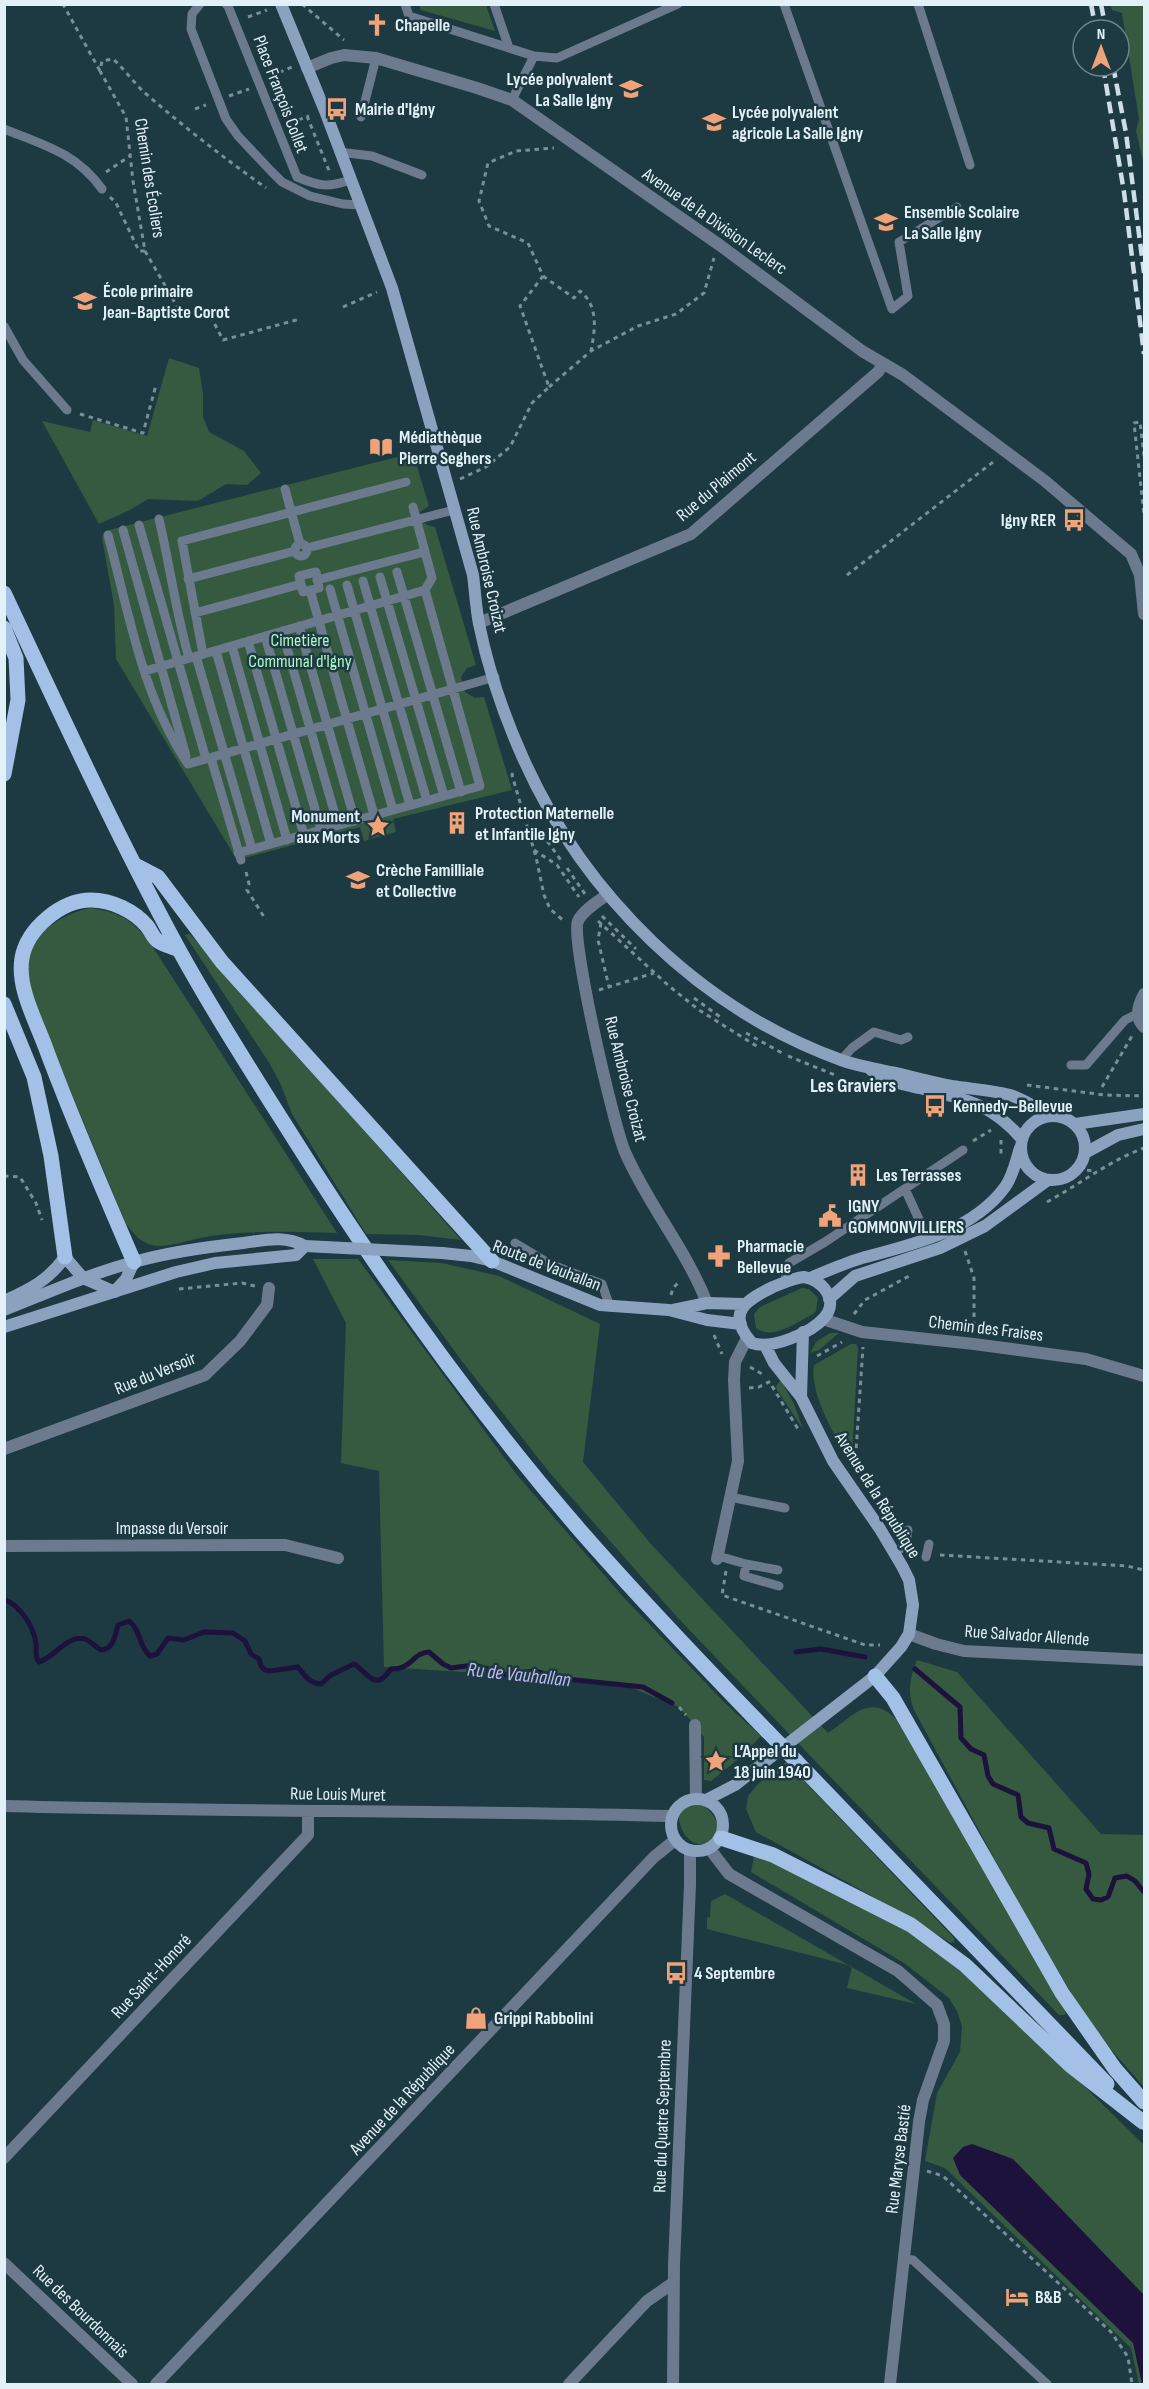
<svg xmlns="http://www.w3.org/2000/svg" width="1149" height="2389" viewBox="0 0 1149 2389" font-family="'Sofia Sans Condensed',sans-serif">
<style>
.green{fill:#365a40}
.water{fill:#1c123b}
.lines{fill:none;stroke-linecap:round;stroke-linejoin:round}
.stream{stroke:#1c123b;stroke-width:5}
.path{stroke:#798f97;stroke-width:3;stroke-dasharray:4.5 4.5;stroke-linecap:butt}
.lane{stroke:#6c7a8d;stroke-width:9}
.street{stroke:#6c7a8d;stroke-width:12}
.secondary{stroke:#8ba2bf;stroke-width:12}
.primary{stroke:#a3c0e6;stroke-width:15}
.rail{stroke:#cddee5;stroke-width:4.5;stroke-dasharray:12 6;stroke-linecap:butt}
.secondary-bridge{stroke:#8ba2bf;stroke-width:12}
.primary-bridge{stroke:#a3c0e6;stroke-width:15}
.labels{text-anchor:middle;stroke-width:5;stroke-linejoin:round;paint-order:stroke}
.poi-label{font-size:18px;font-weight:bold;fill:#e1f1f7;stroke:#1d3942;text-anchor:start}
.street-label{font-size:18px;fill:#e1f1f7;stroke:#1d3942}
.park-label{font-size:18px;fill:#adf7c1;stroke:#1d3942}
.neighbourhood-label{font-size:20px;font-weight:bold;fill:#e1f1f7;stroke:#1d3942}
.water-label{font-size:20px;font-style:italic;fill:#c1b9f5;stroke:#1d3942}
</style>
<rect width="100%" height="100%" fill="#1d3942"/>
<!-- green -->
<path class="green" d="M419 5H486L495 31 421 10Z
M1111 5H1144V165L1136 131 1139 119 1122 13 1112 10Z
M169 358 199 368 203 394V417L209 432 244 451 261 473 247 485 226 484 198 501 148 499 130 510 99 524 42 421 90 432 93 420 147 436Z
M413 453 429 506 420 512C422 522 424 525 435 527L476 665 467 668 461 677 465 692 475 698 484 697 512 790 393 819 396 832 364 841 360 827 237 860 116 659 114 605 102 538 105 531Z
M90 908C119 912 131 919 149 941L337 1233C295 1232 253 1230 211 1236 193 1238 169 1249 151 1245 140 1242 132 1232 126 1224L33 1001C31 990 25 975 26 964 31 932 63 914 90 908Z
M190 934 461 1240 419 1235 366 1234 292 1114 281 1085 270 1064 185 935Z
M313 1259H358L517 1475 625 1599 726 1704 761 1736 741 1757 711 1781 704 1780V1737L695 1725 679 1707 617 1682 384 1667 379 1471 341 1463 346 1323Z
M388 1260 442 1263 499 1276 600 1324 583 1462 651 1544 828 1733C853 1717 869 1692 897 1720L1066 2010 1065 2015H1059L677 1617 549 1472 461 1360Z
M802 1288 809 1289 818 1298 816 1311 813 1314C797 1322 772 1341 756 1328L754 1314 760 1307Z
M830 1333H839L819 1350 810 1353 816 1342Z
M851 1344H856L858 1348 852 1455H847C833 1435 809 1390 814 1365Z
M781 1380 794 1404 803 1429 777 1390 776 1386Z
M917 1660 957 1672 1101 1834 1144 1835V2087L1101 2038 1079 2006 1021 1908 914 1710C907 1692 910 1677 917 1660Z
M786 1762 954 1938V1942L951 1943 870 1895 756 1832 746 1809 748 1796 758 1784Z
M688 1804 703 1805C745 1840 690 1863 680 1824 677 1815 680 1809 688 1804Z
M754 1856 773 1861 907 1931 966 1970 1144 2145V2384H1139L1131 2348 945 2168 925 2161 937 2093 960 2052 962 2026 957 2011 949 1998 904 1963 751 1872Z
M725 1894 916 2004 847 1988 852 1966 707 1929V1918L710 1917 711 1901Z"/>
<!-- water -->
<path class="water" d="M972 2144 1013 2159 1144 2295V2384H1142L1133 2343 960 2175 953 2158 963 2147Z"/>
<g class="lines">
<!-- stream -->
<path class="stream" d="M4 1599C20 1606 33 1625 36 1643 37 1651 34 1656 39 1662 53 1659 67 1634 85 1639 91 1641 95 1647 101 1650 114 1649 115 1635 118 1625L129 1621C141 1630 139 1647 150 1656L157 1654 168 1638 184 1640 204 1632 233 1633 245 1641 251 1654 259 1659 261 1666 265 1670 270 1671 298 1667C305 1676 309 1683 321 1684L331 1675 354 1664C362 1668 374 1688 384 1677 387 1675 388 1672 391 1669 413 1669 412 1653 429 1652L443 1664 451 1668 474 1665 507 1675 534 1671 566 1679 643 1687 672 1703
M796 1652 821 1649 865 1657
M915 1669 960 1707 961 1738 971 1749 984 1755 988 1776 993 1784 1018 1795 1021 1817 1028 1823 1049 1828 1054 1849 1086 1863 1089 1874 1086 1889 1093 1899 1101 1900 1108 1897 1115 1878 1127 1876 1135 1881 1144 1892"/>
<!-- path -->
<path class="path" d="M66 4 64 6 100 71
M302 4 344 40
M248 17 267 10
M271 76 292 67
M229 96 249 89
M195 109 206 105
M307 116 330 173
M290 123 309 116
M106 172 130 156
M110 197 116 203 139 251H145L133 181 126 117 100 71 102 61 113 59C125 70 134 83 145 93 184 127 224 158 266 188
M145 251 178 308 211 317 223 340 300 319
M543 276 574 298 580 291C599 306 595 330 591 351
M343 307 377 292
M549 387 591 351 638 326 676 314 704 293 714 258
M80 414 143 433 156 385
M1144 456 1140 422 1134 423 1144 515
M460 479 486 467 510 447 532 403 549 387 520 306 543 276 528 243 489 226 479 201 488 163 516 151 554 148
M847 575 993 462
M513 773 512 775 536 857 544 895 550 909 564 921
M549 835 545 838 563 863
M534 850 557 865 579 897
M567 868 585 894
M246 872 249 884 247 890 266 920
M602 916 636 949
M598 921 669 986 699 1010 758 1047
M601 923 598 940 609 987
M599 990 654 973
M694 998 723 1019
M746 1033 782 1053
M788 1056 835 1075
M1027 1085 1105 1095 1144 1096
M1102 1087 1132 1036
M1001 1140V1155
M973 1141 991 1130
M1078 1169 1094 1171
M4 1176 20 1177 36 1203 42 1220
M1047 1202C1080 1184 1109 1161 1144 1148
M965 1251 974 1278V1330
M179 1289 242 1283 255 1286
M671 1295 673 1288 680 1281
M854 1314 865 1300 909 1276
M714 1335 722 1354
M817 1356 842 1342
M750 1367 762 1374
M772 1386 798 1429
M749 1388 759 1387 771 1381
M855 1466 863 1347
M940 1555 1127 1566 1144 1570
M726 1571 722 1595 865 1645H880
M679 1707 686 1715
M927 2171 943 2176 1111 2332 1128 2357 1132 2384"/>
<!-- lane -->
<path class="lane" d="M200 4 192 14 191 29 226 119 238 136 271 171 282 182 310 196 343 204 361 205
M226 4 228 6 297 177C319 186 327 188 350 180
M405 4 409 16 534 56 512 100
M494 4 509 48
M784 4 892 309 908 296 899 242 957 207
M918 4 970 165
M534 56 557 58 678 4
M361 117 376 58
M4 129C44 145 76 153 102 189
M339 152 372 156 422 175
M4 326 23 360 67 410
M285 489 300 544
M159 519C170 566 176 613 189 658
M139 525 206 759
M123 530 186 756
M108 535C129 613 142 696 188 764L495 677
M295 550a6 6 0 1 1 12 0a6 6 0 1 1-12 0Z
M307 548 454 510
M316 572 319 588 303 592 299 576Z
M397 572 461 792
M380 577 444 796
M188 579 295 551
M317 580 424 552
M363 581 427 801
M347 585 410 805
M330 589 393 810
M310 590 374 815
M195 613 301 584
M299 626 355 821
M282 631 338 825
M265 636 321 830
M248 641 304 835
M232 646 287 840
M216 651 271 844
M203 654 182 541 406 482
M196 656 252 849
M145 671 425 590
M211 758 241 860
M238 853 480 786 425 590 432 578 413 507
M841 1060 852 1048 874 1032 901 1040 908 1037
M1071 1065H1086L1125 1020 1137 1014
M905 1189 928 1239
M515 1243 550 1264 602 1284 610 1307
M786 1281 785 1270 789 1263 825 1242 963 1150
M730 1497 785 1508
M895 1554 906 1543 908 1530
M718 1556 746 1564 778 1570
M926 1557 929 1544
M746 1564 744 1576 779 1586
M904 2259 913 2260 1047 2384"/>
<!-- street -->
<path class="street" d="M307 68 331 58 344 55 376 58 477 88 512 100 721 246 862 351 903 375 1045 481 1131 554 1140 575 1144 614
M479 623 691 534 878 372 883 364
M608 894C599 901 583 910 578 921 570 938 614 1127 625 1152 648 1205 686 1249 707 1303
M1144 994C1138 1005 1134 1017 1144 1027
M823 1319 862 1332 974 1344 1086 1359 1144 1376
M4 1449 205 1375 240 1341 267 1305 269 1288
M4 1546 285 1545 338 1558
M717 1559 738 1461 734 1380 735 1362 747 1338
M909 1634 936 1644 964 1651 1144 1660
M695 1725 696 1798
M4 1806C227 1812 449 1810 671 1816
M709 1848 729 1874 898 1971 937 2005 944 2024V2041L923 2100 919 2122 890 2384
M4 2158 308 1835V1812
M4 2263 132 2384
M156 2384 654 1857 675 1840
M569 2384 647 2301 673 2283
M673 2384 674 2265 690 1885V1850"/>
<!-- secondary -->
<path class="secondary" d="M281 4 325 111 392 288 473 575C475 591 476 608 479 624 488 668 505 718 523 758 584 895 700 1009 841 1060 857 1066 873 1068 890 1072 910 1076 931 1082 952 1086 971 1089 991 1090 1010 1095 1025 1100 1037 1108 1050 1116
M871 1070C886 1081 901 1084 919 1088 964 1099 990 1102 1022 1139
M1021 1148a32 32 0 1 1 64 0a32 32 0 1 1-64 0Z
M1075 1124 1144 1114
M1085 1153 1118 1135 1144 1129
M442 1253 471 1256 492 1261 600 1305 669 1310 707 1320 741 1324
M804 1277C822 1280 840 1300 824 1318 811 1333 771 1350 752 1343 725 1313 746 1300 773 1287 783 1283 793 1278 804 1277Z
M810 1278C827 1271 845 1263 862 1258 912 1245 973 1231 1005 1187 1013 1176 1016 1161 1020 1148
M115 1291 126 1279 134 1262
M829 1299 855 1276 940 1248 985 1226 1048 1180
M4 1301C29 1290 49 1280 65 1257L83 1278 115 1292
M4 1310C47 1293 89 1274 134 1262 169 1252 206 1247 243 1243 266 1240 284 1235 305 1246L296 1255 215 1263 176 1272 4 1327
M673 1310 707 1303 743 1304
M801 1397 803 1332
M671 1825a26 26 0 1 1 52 0a26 26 0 1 1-52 0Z
M706 1800 735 1785 875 1676 901 1647 909 1634 913 1605 909 1580 902 1566 880 1529 833 1461 801 1397 774 1363 765 1345"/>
<!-- primary -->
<path class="primary" d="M4 593C60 712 115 832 178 948 212 1010 251 1071 289 1131 376 1270 471 1404 578 1528 639 1598 703 1665 767 1731
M4 628 16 658 18 700 4 774
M135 865 158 877 222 962 492 1261
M4 1004 34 1077 51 1156 65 1257
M134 1262C103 1190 72 1119 45 1046 35 1019 17 987 22 958 27 929 61 900 91 900 112 900 134 911 147 926 151 931 153 938 158 941 163 945 173 947 179 950
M875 1676 893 1698 1062 1993 1115 2069 1144 2102
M796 1761 1107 2084
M721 1838 773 1855 911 1925 965 1965 1070 2065 1143 2122"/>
<!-- rail -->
<path class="rail" d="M1091 4 1096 30
M1101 4 1106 30
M1103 66 1124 192 1144 354
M1113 66 1126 133 1144 273"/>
<!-- secondary-bridge -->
<path class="secondary-bridge" d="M305 1246 442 1253"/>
<!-- primary-bridge -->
<path class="primary-bridge" d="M767 1731 796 1761"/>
</g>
<!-- icons -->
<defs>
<g id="church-bare" transform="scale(1.8)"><path d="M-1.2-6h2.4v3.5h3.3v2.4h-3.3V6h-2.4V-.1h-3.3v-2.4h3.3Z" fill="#f0a279" stroke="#1d3942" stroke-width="2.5" paint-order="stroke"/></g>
<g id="school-bare" transform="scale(1.8)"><path d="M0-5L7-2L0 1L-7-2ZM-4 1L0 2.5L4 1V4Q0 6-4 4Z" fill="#f0a279" stroke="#1d3942" stroke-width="2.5" paint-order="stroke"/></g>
<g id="bus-bare" transform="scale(1.8)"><path d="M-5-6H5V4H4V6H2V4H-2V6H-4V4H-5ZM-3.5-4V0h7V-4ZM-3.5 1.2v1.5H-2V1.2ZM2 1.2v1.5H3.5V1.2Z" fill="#f0a279" stroke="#1d3942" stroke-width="2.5" paint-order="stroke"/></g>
<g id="library-bare" transform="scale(1.8)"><path d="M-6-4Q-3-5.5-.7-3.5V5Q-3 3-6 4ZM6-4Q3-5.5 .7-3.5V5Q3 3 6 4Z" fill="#f0a279" stroke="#1d3942" stroke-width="2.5" paint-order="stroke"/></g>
<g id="building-bare" transform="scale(1.8)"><path d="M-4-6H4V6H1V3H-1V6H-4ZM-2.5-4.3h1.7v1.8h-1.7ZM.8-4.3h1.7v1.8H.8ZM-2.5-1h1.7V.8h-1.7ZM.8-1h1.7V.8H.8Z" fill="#f0a279" stroke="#1d3942" stroke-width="2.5" paint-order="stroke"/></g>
<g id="sight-bare" transform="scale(1.8)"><path d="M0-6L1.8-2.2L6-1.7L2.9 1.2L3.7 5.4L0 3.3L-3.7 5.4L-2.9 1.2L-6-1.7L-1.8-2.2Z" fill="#f0a279" stroke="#1d3942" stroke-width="2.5" paint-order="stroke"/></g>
<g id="civic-bare" transform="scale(1.8)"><path d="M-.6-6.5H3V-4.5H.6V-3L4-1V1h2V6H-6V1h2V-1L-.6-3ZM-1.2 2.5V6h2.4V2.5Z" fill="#f0a279" stroke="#1d3942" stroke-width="2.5" paint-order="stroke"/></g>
<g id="pharmacy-bare" transform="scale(1.8)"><path d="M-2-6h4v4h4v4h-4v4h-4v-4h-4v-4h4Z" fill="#f0a279" stroke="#1d3942" stroke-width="2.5" paint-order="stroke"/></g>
<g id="shop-bare" transform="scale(1.8)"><path d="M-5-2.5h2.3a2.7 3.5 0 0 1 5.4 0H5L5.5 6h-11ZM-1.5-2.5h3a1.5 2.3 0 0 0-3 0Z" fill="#f0a279" stroke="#1d3942" stroke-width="2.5" paint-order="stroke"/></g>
<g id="hotel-bare" transform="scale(1.8)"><path d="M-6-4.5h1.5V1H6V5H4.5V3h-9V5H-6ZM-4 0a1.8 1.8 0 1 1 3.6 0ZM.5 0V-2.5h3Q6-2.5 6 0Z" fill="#f0a279" stroke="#1d3942" stroke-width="2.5" paint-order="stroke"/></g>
</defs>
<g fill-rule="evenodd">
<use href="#church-bare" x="377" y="25"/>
<use href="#school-bare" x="631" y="89"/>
<use href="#bus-bare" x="337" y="109"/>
<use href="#school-bare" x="714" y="122"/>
<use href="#school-bare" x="886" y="222"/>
<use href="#school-bare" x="85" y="301"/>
<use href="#library-bare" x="381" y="447"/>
<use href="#bus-bare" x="1074" y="520"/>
<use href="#building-bare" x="457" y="823"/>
<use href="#sight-bare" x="378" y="826"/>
<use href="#school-bare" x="358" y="880"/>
<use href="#bus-bare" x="935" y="1106"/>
<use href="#building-bare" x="858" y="1175"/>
<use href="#civic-bare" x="830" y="1216"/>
<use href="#pharmacy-bare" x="719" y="1256"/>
<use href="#sight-bare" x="716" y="1761"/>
<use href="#bus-bare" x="676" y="1973"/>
<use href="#shop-bare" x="476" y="2018"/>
<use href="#hotel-bare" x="1017" y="2297"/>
</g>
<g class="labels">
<!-- poi labels -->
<g class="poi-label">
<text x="395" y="31">Chapelle</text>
<text x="613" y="85" text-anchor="end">Lycée polyvalent<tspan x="613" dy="21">La Salle Igny</tspan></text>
<text x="355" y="115">Mairie d'Igny</text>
<text x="732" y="118">Lycée polyvalent<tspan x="732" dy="21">agricole La Salle Igny</tspan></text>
<text x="904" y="218">Ensemble Scolaire<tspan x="904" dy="21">La Salle Igny</tspan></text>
<text x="103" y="297">École primaire<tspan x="103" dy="21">Jean-Baptiste Corot</tspan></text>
<text x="399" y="443">Médiathèque<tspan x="399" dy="21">Pierre Seghers</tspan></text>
<text x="1056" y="526" text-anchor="end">Igny RER</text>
<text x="475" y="819">Protection Maternelle<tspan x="475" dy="21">et Infantile Igny</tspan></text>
<text x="360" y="822" text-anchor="end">Monument<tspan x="360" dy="21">aux Morts</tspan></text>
<text x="376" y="876">Crèche Familliale<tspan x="376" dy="21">et Collective</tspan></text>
<text x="953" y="1112">Kennedy–Bellevue</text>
<text x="876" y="1181">Les Terrasses</text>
<text x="848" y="1212">IGNY<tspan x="848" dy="21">GOMMONVILLIERS</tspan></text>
<text x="737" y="1252">Pharmacie<tspan x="737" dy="21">Bellevue</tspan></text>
<text x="734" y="1757">L’Appel du<tspan x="734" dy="21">18 juin 1940</tspan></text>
<text x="694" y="1979">4 Septembre</text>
<text x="494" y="2024">Grippi Rabbolini</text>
<text x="1035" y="2303">B&amp;B</text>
</g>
<!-- street labels -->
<g class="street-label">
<text transform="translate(281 94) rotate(69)" y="6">Place François Collet</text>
<text transform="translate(150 178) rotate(81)" y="6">Chemin des Écoliers</text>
<text transform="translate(715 221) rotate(35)" y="6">Avenue de la Division Leclerc</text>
<text transform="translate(716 486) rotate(-40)" y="6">Rue du Plaimont</text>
<text transform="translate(487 570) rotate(77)" y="6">Rue Ambroise Croizat</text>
<text transform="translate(626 1079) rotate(76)" y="6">Rue Ambroise Croizat</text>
<text transform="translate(547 1265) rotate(21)" y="6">Route de Vauhallan</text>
<text transform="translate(986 1328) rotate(7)" y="6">Chemin des Fraises</text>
<text transform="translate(155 1373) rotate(-22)" y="6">Rue du Versoir</text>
<text transform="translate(878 1495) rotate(58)" y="6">Avenue de la République</text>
<text x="172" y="1534">Impasse du Versoir</text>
<text transform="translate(1027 1635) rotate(4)" y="6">Rue Salvador Allende</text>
<text transform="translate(338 1794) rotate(1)" y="6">Rue Louis Muret</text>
<text transform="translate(151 1976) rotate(-47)" y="6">Rue Saint-Honoré</text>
<text transform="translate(402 2099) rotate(-47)" y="6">Avenue de la République</text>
<text transform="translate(662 2116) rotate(-88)" y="6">Rue du Quatre Septembre</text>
<text transform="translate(898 2159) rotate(-83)" y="6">Rue Maryse Bastié</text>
<text transform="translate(81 2311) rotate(44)" y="6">Rue des Bourdonnais</text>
</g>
<!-- park labels -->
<g class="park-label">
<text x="300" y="646">Cimetière<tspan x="300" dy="21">Communal d'Igny</tspan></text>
</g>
<!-- neighbourhood labels -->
<g class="neighbourhood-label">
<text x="853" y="1092">Les Graviers</text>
</g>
<!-- water labels -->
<g class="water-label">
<text transform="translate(519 1674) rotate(6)" y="7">Ru de Vauhallan</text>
</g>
</g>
<!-- border -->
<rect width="1149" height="2389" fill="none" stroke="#e1f1f7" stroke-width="12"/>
<!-- north arrow -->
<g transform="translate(1101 48)"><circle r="28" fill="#1d3942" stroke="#6b838a" stroke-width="1.5"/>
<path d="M0-4.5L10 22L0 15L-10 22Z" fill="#f0a279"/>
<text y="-9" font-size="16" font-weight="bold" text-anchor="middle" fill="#e1f1f7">N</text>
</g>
</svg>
